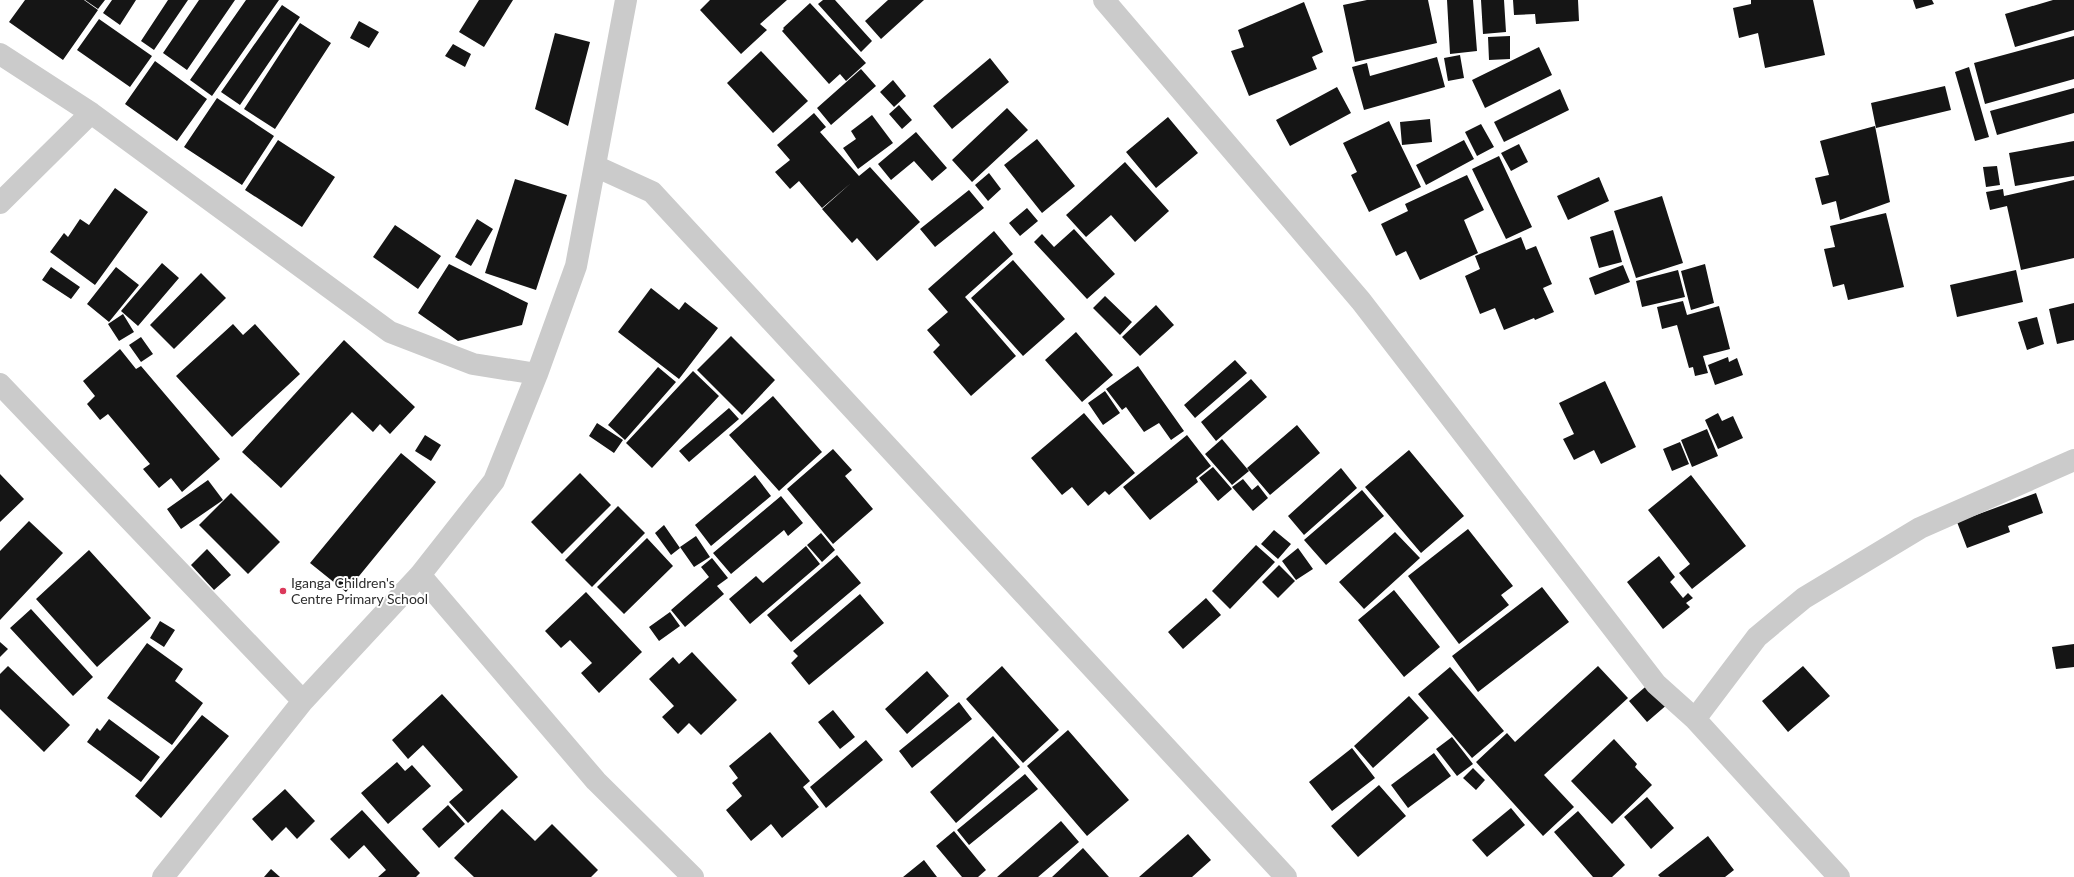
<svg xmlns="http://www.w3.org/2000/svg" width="2074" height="877" viewBox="0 0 2074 877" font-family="Lato,sans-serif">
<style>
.building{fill:#151515}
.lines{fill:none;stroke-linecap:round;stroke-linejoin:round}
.minor{stroke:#cbcbcb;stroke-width:22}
.poi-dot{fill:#db395b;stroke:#fff;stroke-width:1.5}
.labels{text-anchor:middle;stroke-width:4;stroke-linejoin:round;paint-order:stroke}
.poi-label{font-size:14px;fill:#2e2e2e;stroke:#fff;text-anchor:start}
</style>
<rect width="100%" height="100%" fill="#fff"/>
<!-- building -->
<path class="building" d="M25 0H84L98 10 63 60 9 22Z
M85 0H105L98 9Z
M112 0H136L120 25 103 13Z
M168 0H188L154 50 141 41Z
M199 0H235L187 70 163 53Z
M246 0H279L212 96 190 80Z
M479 0H513L484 47 459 32Z
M710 0H787L760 24 767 30 741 54 700 10Z
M823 0H835L872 41 861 52 818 4Z
M888 0H924L881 39 865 21Z
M1367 0H1428L1437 43 1355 62 1343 5Z
M1447 0H1473L1477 51 1450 54Z
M1481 0H1504L1506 32 1483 34Z
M1513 0H1578L1579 21 1536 24 1535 14 1514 15Z
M1751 0H1813L1825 55 1765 68 1758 33 1739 38 1733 8 1751 4Z
M1913 0H1932L1934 4 1916 9Z
M2053 0H2074V30L2015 47 2005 14Z
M1304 2 1323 52 1312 57 1317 69 1249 96 1231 51 1244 47 1238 30Z
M810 3 866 63 846 81 840 74 829 84 782 31 784 29 783 28Z
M282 5 300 17 240 105 221 92Z
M99 19 152 56 130 87 77 50Z
M359 21 379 32 369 48 350 38Z
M300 23 331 43 275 129 244 109Z
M555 33 590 42 568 126 535 109Z
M1510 36V59L1489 60 1488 37Z
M2074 36V79L1985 104 1974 63Z
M453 44 471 54 465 67 445 56Z
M1539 47 1552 75 1485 108 1472 80Z
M761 51 808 101 773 133 727 83Z
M1460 55 1464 78 1448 81 1444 58Z
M1437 57 1445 87 1364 110 1352 67 1367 63 1370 76Z
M990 58 1009 82 952 129 933 106Z
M155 61 207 99 177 141 125 104Z
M1969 67 1989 137 1975 141 1955 72Z
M861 69 876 86 831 125 817 108Z
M893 80 906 96 894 107 880 92Z
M1945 86 1951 110 1876 128 1871 103Z
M1337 87 1351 113 1290 146 1276 120Z
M2074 88V113L1997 135 1990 111Z
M1560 89 1569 110 1504 142 1494 122Z
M217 98 274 136 242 185 184 147Z
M899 105 912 120 902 129 889 114Z
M1007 108 1028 130 972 182 952 160Z
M814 113 826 127 820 132 859 176 870 167 920 222 877 261 857 238 852 243 822 209 851 183 822 208 799 181 790 189 775 172 790 160 777 145Z
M872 115 893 143 858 169 843 148 856 139 851 131Z
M1168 117 1198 153 1156 188 1126 152Z
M1430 119 1432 142 1402 145 1400 122Z
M1389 121 1421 187 1369 212 1351 175 1357 172 1343 143Z
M1481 124 1494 147 1477 156 1465 132Z
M1875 126 1890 202 1840 220 1836 201 1822 205 1815 178 1829 175 1820 141Z
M916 132 947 168 932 181 914 161 891 180 878 164Z
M1037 139 1075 186 1042 213 1004 165Z
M278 140 335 177 302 227 245 190Z
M1464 140 1474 159 1426 185 1416 165Z
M2074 141V176L2015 186 2009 153Z
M1519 144 1528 162 1511 171 1501 153Z
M1499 156 1532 227 1506 239 1472 169Z
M1125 162 1169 211 1135 242 1111 215 1086 237 1066 215Z
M1997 166 2000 185 1986 187 1983 167Z
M989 173 1001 189 988 201 975 185Z
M1467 175 1484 210 1464 220 1478 253 1420 280 1406 251 1396 256 1381 224 1408 211 1405 204Z
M1599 177 1609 201 1568 220 1557 196Z
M515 179 567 195 536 290 485 273Z
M2074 180V258L2021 270 2007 206 1990 210 1986 192 2003 189 2004 196Z
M115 188 148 212 95 285 50 252 64 233 68 237 80 219 89 225Z
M969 190 984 208 935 247 920 229Z
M1662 196 1683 263 1636 278 1614 211Z
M1027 208 1038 221 1020 236 1009 223Z
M1886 213 1904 287 1848 300 1844 284 1833 287 1824 249 1835 247 1830 226Z
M477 219 493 229 471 266 455 257Z
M395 225 441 256 418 289 373 257Z
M1074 229 1115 274 1087 299 1034 242 1042 234 1054 247Z
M1613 230 1622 262 1599 268 1590 237Z
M994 231 1013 254 965 297 1016 356 971 396 933 352 940 345 927 330 948 312 928 289Z
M1521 237 1526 250 1536 246 1552 284 1543 288 1554 312 1535 320 1534 318 1504 330 1495 308 1480 314 1465 276 1480 269 1475 256Z
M1013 260 1065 319 1023 356 971 298Z
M162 263 179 278 138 326 121 311Z
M449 264 528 303 522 325 458 341 418 313Z
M1705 264 1714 303 1691 310 1681 271Z
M1623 265 1630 282 1595 295 1589 278Z
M51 267 80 287 71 299 42 280Z
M116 267 139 285 109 322 87 304Z
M1678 270 1685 297 1642 307 1636 281Z
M2016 270 2023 302 1957 317 1950 285Z
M201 273 226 298 174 349 150 325Z
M651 288 679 310 685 302 718 328 679 379 618 332Z
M1105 296 1132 322 1120 335 1093 308Z
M1683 301 1687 315 1719 306 1730 349 1703 356 1708 373 1695 376 1693 367 1689 368 1677 325 1662 329 1657 307Z
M2074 303V340L2057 344 2049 309Z
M1156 305 1174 325 1140 356 1122 337Z
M123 314 134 332 119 341 108 324Z
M2037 317 2044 344 2027 350 2018 322Z
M233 324 243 335 255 324 300 374 232 437 176 376Z
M1076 332 1113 375 1082 402 1045 360Z
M731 336 775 380 742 415 697 370Z
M141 337 153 354 141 362 129 345Z
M344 340 415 407 390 434 380 424 373 432 352 412 281 488 242 452Z
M120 349 136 369 141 366 220 459 182 492 171 478 159 488 143 469 150 464 108 414 100 420 87 404 95 396 83 381Z
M1728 357 1729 362 1737 358 1743 375 1715 385 1708 365Z
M1235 360 1247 373 1195 418 1184 405Z
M1138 366 1184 431 1171 440 1159 423 1144 432 1126 407 1122 410 1106 389Z
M658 367 676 382 625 440 608 425Z
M693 371 719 396 652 468 626 443Z
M1251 379 1267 397 1216 441 1201 422Z
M1605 381 1636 447 1601 464 1594 450 1574 460 1563 439 1574 434 1559 403Z
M1105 391 1120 413 1103 425 1088 403Z
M773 396 822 452 779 491 729 435Z
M729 408 739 419 689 462 679 451Z
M1084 413 1135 473 1109 495 1105 491 1088 506 1072 487 1062 495 1031 458Z
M1718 413 1722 421 1733 416 1743 438 1718 449 1705 420Z
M597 423 623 440 614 453 589 436Z
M1297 425 1320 453 1270 495 1247 468Z
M1707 429 1718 456 1692 467 1681 440Z
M425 435 441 445 431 461 415 451Z
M1187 435 1211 466 1196 478 1198 482 1150 520 1123 487Z
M1222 439 1249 471 1232 485 1205 454Z
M1680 442 1689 464 1672 471 1663 449Z
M833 449 852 470 845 476 873 509 833 544 787 489Z
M1409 450 1464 516 1421 553 1365 487Z
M401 453 436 482 346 592 310 563Z
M1213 467 1232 489 1218 501 1199 478Z
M1341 468 1357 488 1304 535 1288 516Z
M580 473 611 505 562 554 531 522Z
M0 474 24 499 0 522Z
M755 475 771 496 711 546 695 525Z
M1691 475 1746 546 1692 589 1679 573 1690 564 1648 510Z
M1243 479 1252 490 1258 485 1268 498 1253 511 1232 487Z
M208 480 223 500 181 529 167 509Z
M1362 490 1384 516 1326 565 1304 540Z
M231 493 280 542 248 574 199 525Z
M2036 493 2043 513 2008 526 2010 532 1967 548 1957 522Z
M781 496 803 523 788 536 784 530 731 574 713 553Z
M618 506 645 533 592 587 565 560Z
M29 521 63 553 0 620V551Z
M664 525 680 548 671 555 655 533Z
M1468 529 1513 586 1501 595 1509 605 1459 644 1408 576Z
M1274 530 1291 544 1278 559 1261 544Z
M1395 532 1420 558 1364 609 1339 582Z
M821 533 835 550 822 562 807 545Z
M696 536 710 557 694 567 680 547Z
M647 538 673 566 624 614 597 587Z
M1256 545 1275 562 1230 609 1212 591Z
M806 546 820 564 750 624 729 599 756 576 763 583Z
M1298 548 1313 569 1296 580 1282 561Z
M207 549 231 575 214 590 191 565Z
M89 550 151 618 97 667 36 599Z
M837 555 861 583 791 642 767 615Z
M1659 556 1675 577 1670 582 1683 598 1688 593 1693 598 1686 603 1690 607 1663 629 1627 582Z
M712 558 728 578 717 586 724 594 685 627 671 610 709 577 701 567Z
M1279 565 1295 581 1278 598 1262 582Z
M1542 587 1569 622 1478 692 1452 656Z
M1394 590 1440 647 1404 677 1358 620Z
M586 592 642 652 599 693 581 673 592 663 570 640 561 648 545 631Z
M860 594 884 623 809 685 791 663 798 656 793 651Z
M1206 598 1221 615 1183 649 1168 632Z
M31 609 93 677 73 696 10 628Z
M670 612 680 626 659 641 649 627Z
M160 621 175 630 164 647 150 638Z
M0 642 8 649 0 657Z
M147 643 183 669 175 681 203 703 172 745 107 698Z
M2074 644V667L2056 669 2052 647Z
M692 652 737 700 701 735 689 723 678 734 662 717 674 706 649 679 673 657 679 664Z
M8 666 70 725 44 752 0 709V674Z
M1002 666 1059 730 1023 763 966 699Z
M1598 666 1628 698 1544 775 1574 807 1543 836 1476 762 1507 733 1515 742Z
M1803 666 1830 696 1788 732 1762 701Z
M1450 667 1504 731 1472 758 1418 694Z
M927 671 949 696 907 734 885 709Z
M1651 682 1669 703 1647 722 1629 701Z
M442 694 518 777 468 823 449 802 463 790 423 745 408 759 392 740Z
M1409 696 1429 718 1373 768 1354 746Z
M959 702 972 719 912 768 899 751Z
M833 710 855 737 840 749 818 722Z
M202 715 229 736 161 818 135 796Z
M109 719 160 757 141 782 87 742 97 728 100 731Z
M1068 730 1129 800 1087 836 1027 766Z
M770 732 810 781 803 787 819 807 782 838 771 824 751 841 726 810 742 796 732 783 738 778 729 766Z
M993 736 1020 767 956 823 930 792Z
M1452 737 1473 764 1457 776 1436 749Z
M1614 739 1637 764 1635 767 1652 785 1612 824 1571 781Z
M866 740 883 760 826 808 810 787Z
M1352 748 1375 778 1332 811 1309 782Z
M1434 753 1451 776 1408 808 1391 785Z
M397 762 405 771 412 765 431 786 388 824 361 793Z
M1473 768 1485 780 1476 790 1463 778Z
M1025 774 1038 789 969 845 957 830Z
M1379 785 1406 816 1358 857 1331 826Z
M285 789 315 821 297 839 286 827 272 841 252 819Z
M1647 797 1674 828 1651 849 1624 817Z
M448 805 465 824 439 848 422 829Z
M1511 808 1525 825 1487 857 1472 840Z
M502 809 535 841 552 824 598 870 591 877H474L454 858Z
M362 810 420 873 416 877H378L386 870 364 845 349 859 330 839Z
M1578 811 1625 865 1612 877H1593L1554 832Z
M1061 821 1079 842 1038 877H997Z
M954 831 986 870 978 877H962L936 846Z
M1188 834 1211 860 1192 877H1139Z
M1708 836 1734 870 1725 877H1660L1658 875Z
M1083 848 1109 877H1052Z
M924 860 937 877H903Z
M271 869 280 877H264Z"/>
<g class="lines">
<!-- minor -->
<path class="minor" d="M1104 0 1361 301 1656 684 1695 719 1839 877
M0 54 91 113 390 332 473 364 537 374
M595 166 652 192 1286 877
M0 203 91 113
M0 384 303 701
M420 575 596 781 693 877
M1695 719 1757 637 1804 598 1920 528 2074 460
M163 877 303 701 420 575 494 481 537 374 576 266 626 0"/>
</g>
<!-- markers -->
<circle class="poi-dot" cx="283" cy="591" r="4"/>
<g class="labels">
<!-- poi labels -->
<g class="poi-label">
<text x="291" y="588">Iganga Children's<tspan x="291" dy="16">Centre Primary School</tspan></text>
</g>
</g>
</svg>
